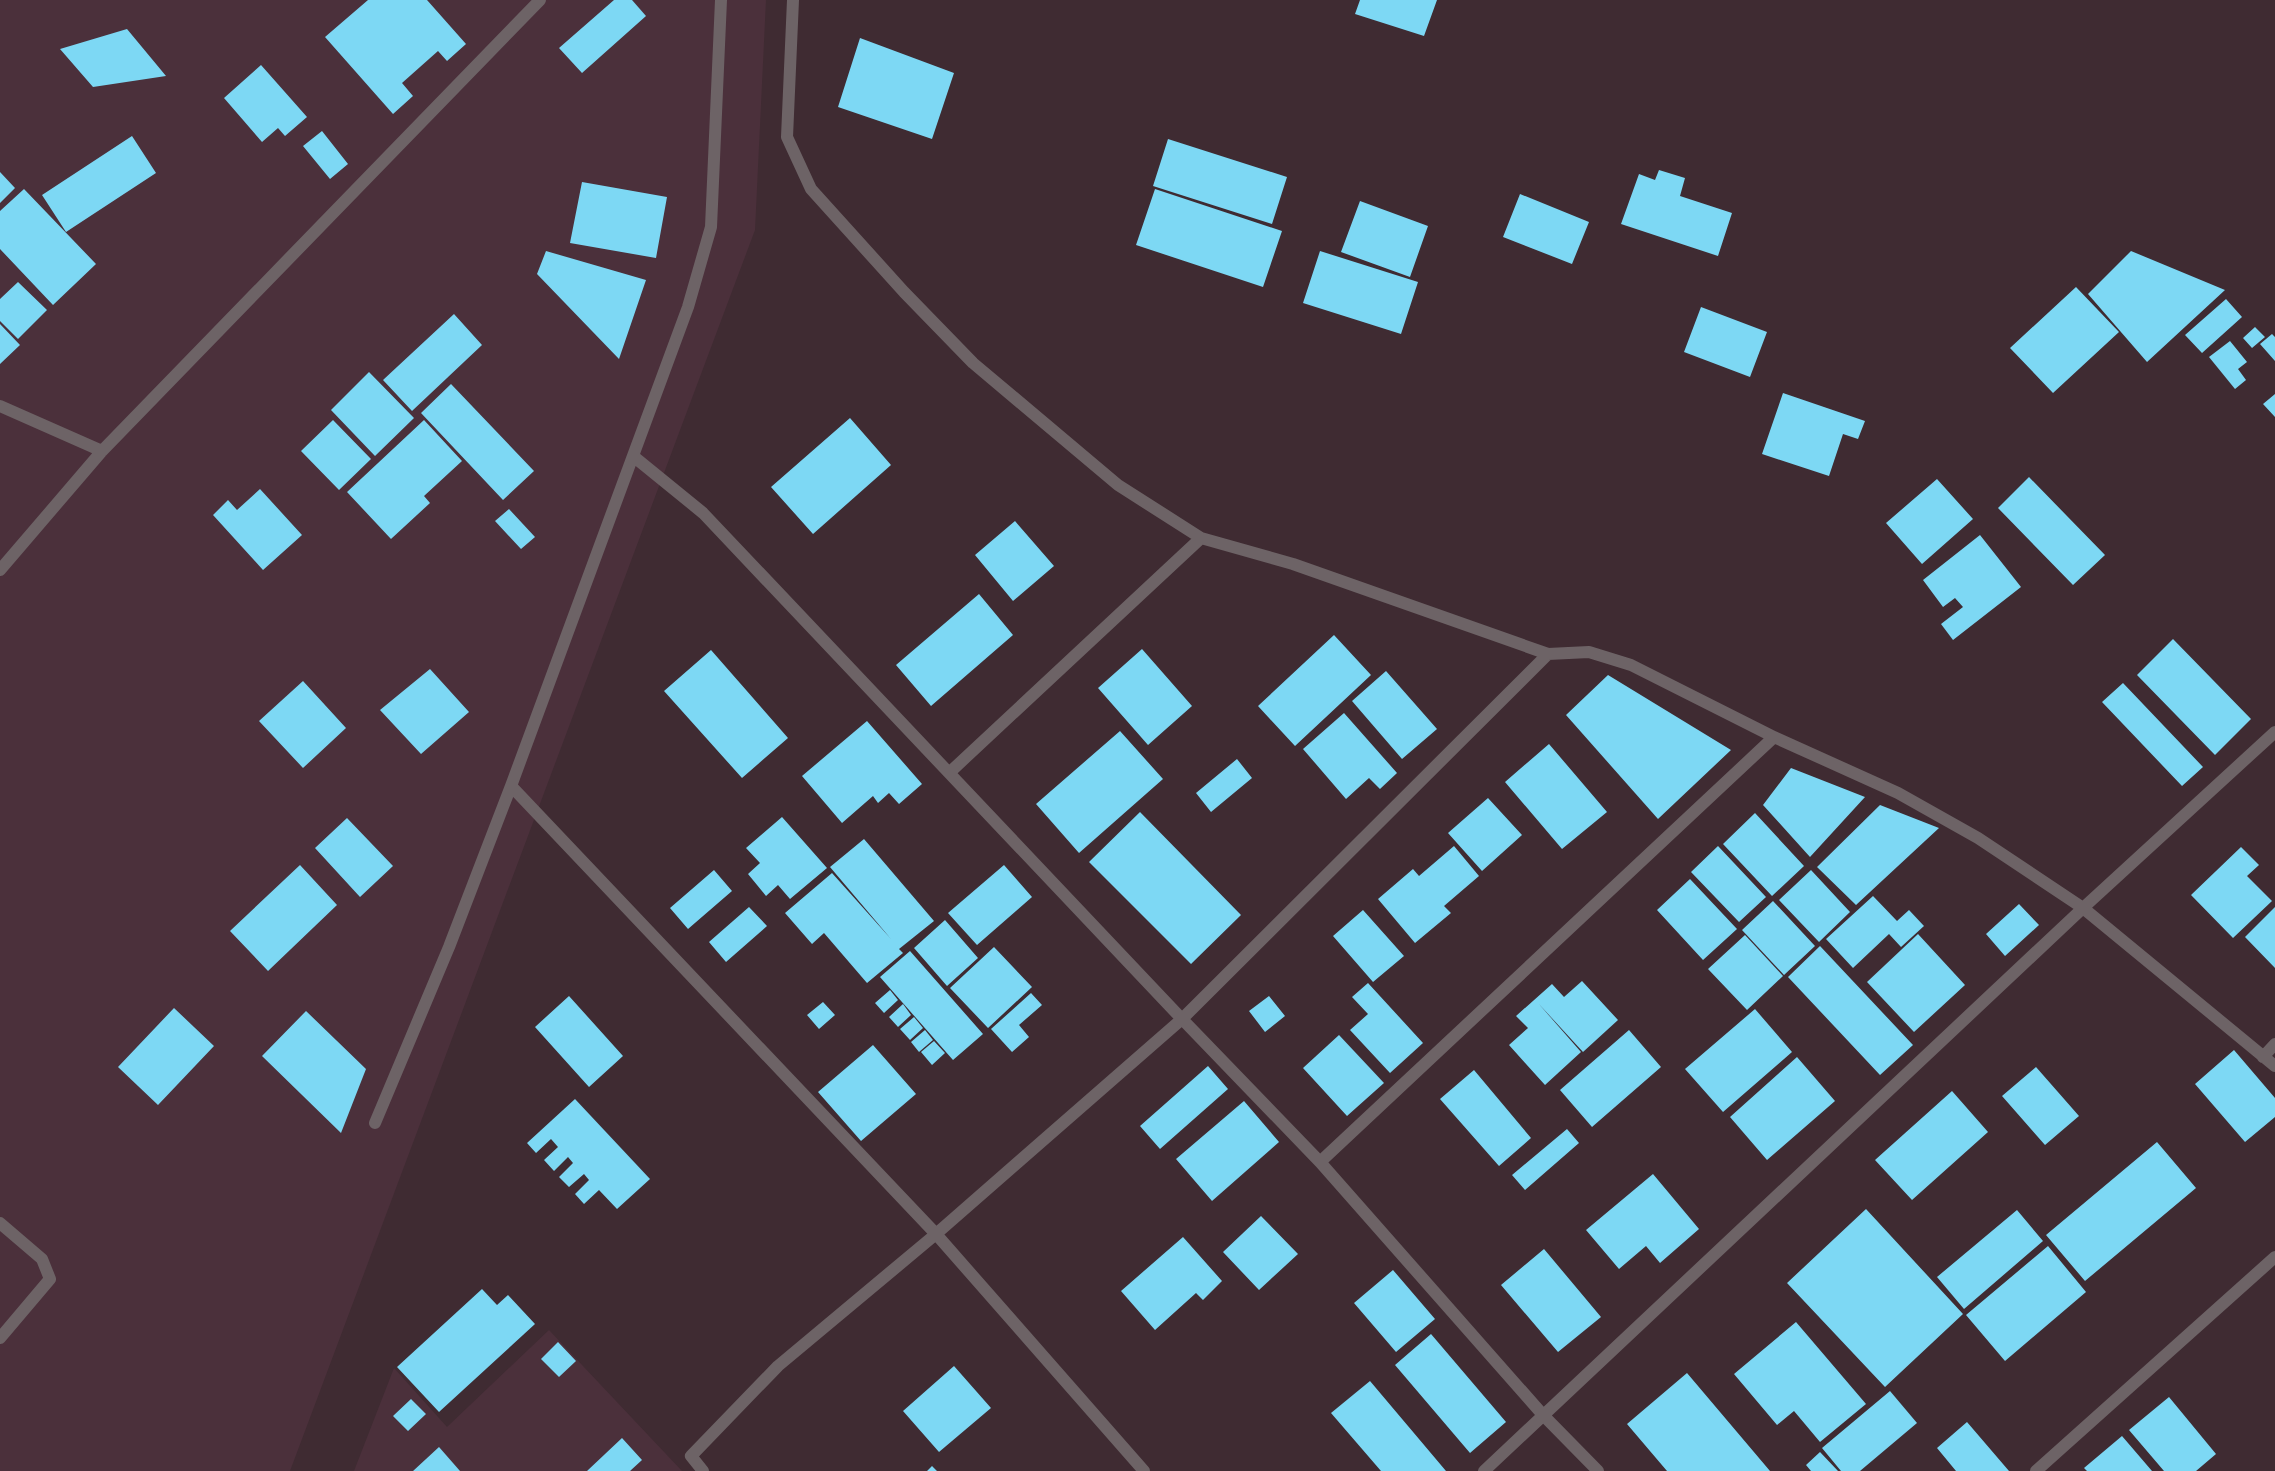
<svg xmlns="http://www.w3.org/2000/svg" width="2275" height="1471" viewBox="0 0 2275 1471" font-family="Overpass,sans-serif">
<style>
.built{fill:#4b303b}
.building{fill:#7dd8f4}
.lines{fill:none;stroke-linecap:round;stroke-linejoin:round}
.service{stroke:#6d6366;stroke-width:12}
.minor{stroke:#6d6366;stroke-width:12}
</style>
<rect width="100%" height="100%" fill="#3f2b32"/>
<!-- built -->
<path class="built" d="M0 0H766L755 230 290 1471H0Z
M549 1330 682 1471H354L394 1368 447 1427Z"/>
<!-- building -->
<path class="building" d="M368 0H427L466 44 447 61 438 51 402 83 413 96 393 114 325 37Z
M614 0H632L646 16 582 73 559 48Z
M1360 0H1437L1424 36 1355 14Z
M127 29 166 76 93 87 60 49Z
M860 38 954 73 932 139 838 107Z
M261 65 307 117 285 136 278 128 262 142 224 98Z
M322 131 348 164 330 179 303 146Z
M132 136 156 173 66 232 42 195Z
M1168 139 1287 177 1272 224 1153 186Z
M1659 170 1685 178 1680 196 1732 213 1718 256 1621 224 1639 174 1655 180Z
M0 172 15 188 0 203Z
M582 182 667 197 656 258 570 243Z
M24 189 96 264 53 305 0 249V211Z
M1155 189 1282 231 1263 287 1136 245Z
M1520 194 1589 222 1572 264 1503 237Z
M1360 201 1428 226 1410 277 1341 252Z
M546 251 646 280 619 359 537 274Z
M1320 251 1418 282 1401 334 1303 303Z
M2131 251 2225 290 2147 362 2088 294Z
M18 282 47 310 18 339 0 321V299Z
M2076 287 2119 332 2053 393 2010 348Z
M2226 299 2242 317 2202 353 2185 335Z
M1701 307 1767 332 1750 377 1684 352Z
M454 314 482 345 412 411 383 380Z
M0 324 20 345 0 364Z
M2255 327 2265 337 2252 348 2243 338Z
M2272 334 2275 337V361L2260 344Z
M2230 341 2247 362 2238 369 2246 380 2235 389 2209 357Z
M369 372 414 418 375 456 331 410Z
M451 384 534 471 503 500 421 413Z
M1783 393 1865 421 1858 439 1843 434 1829 476 1762 454Z
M2275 394V417L2263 404Z
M850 418 891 465 813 534 771 487Z
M333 420 371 459 339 490 301 451Z
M424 420 462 461 424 496 430 503 391 539 347 492Z
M2029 477 2105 555 2073 585 1998 508Z
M1937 479 1973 519 1922 564 1886 523Z
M260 489 302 535 263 570 213 515 228 500 237 510Z
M509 509 535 537 521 549 495 521Z
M1015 521 1054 566 1013 601 975 555Z
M1980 535 2021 587 1953 640 1941 624 1963 607 1955 598 1943 607 1923 580Z
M979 594 1013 635 931 706 896 665Z
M1334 635 1371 675 1295 746 1258 706Z
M2173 639 2251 719 2215 755 2137 675Z
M1142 649 1192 706 1148 745 1098 688Z
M711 650 788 738 742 778 664 691Z
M430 669 469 712 421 754 380 710Z
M1386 671 1437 729 1402 759 1352 701Z
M1608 675 1731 750 1658 819 1566 715Z
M303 681 346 728 303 768 259 721Z
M2123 683 2203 767 2182 786 2102 702Z
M1344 713 1397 773 1380 789 1369 778 1346 799 1303 749Z
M867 721 922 784 899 804 889 793 878 803 873 796 842 823 802 776Z
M1120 731 1163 779 1079 853 1036 804Z
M1549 744 1607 812 1562 849 1505 782Z
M1237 759 1252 778 1211 812 1196 793Z
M1791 768 1865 797 1810 857 1763 805Z
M1488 798 1522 835 1482 871 1448 833Z
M1880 805 1939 828 1856 905 1817 867Z
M1140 812 1241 915 1191 964 1089 862Z
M1755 813 1804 866 1772 896 1723 844Z
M782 817 827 868 790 899 778 885 766 896 748 874 760 863 746 848Z
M347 818 393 866 360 897 315 848Z
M864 839 934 921 899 949 903 953 867 983 824 933 812 944 785 913 832 873 891 939 830 867Z
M1454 846 1479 876 1444 906 1451 913 1415 943 1378 899 1413 869 1419 876Z
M1718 846 1766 897 1739 922 1691 872Z
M2241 847 2259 865 2247 876 2272 901 2233 938 2191 895Z
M300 865 337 905 268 971 230 931Z
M1004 865 1032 897 977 945 948 913Z
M714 870 732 891 688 929 670 908Z
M1811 870 1850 912 1819 942 1779 900Z
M1690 879 1737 929 1703 960 1657 910Z
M1873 896 1897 921 1909 910 1924 926 1901 947 1889 934 1853 968 1826 939Z
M1773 901 1815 946 1784 975 1742 930Z
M2019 904 2039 925 2005 956 1986 934Z
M749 907 767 926 726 962 709 942Z
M2275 907V968L2245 937Z
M1363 910 1404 956 1373 982 1333 936Z
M945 920 978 958 947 986 914 948Z
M1918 934 1965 985 1914 1032 1867 982Z
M1745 935 1783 976 1747 1010 1708 969Z
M1820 946 1913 1045 1880 1075 1788 977Z
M994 947 1032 987 988 1028 950 988Z
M910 951 983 1034 953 1060 880 977Z
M1582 981 1618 1020 1583 1052 1538 1003 1581 1052 1545 1085 1509 1045 1528 1028 1516 1016 1552 984 1564 997Z
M1368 983 1423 1043 1390 1073 1350 1030 1368 1014 1352 997Z
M890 990 898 1000 884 1013 875 1003Z
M1031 993 1042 1005 1019 1025 1029 1037 1012 1052 991 1029Z
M569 996 623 1056 589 1087 535 1027Z
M1269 996 1285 1016 1265 1032 1249 1011Z
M823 1002 835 1015 819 1029 807 1015Z
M903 1004 911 1015 898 1027 889 1017Z
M174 1008 214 1046 158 1105 118 1067Z
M1755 1009 1792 1052 1723 1112 1685 1069Z
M306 1011 366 1069 341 1133 262 1056Z
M914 1017 923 1028 910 1040 900 1029Z
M925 1030 933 1040 919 1052 911 1042Z
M1629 1030 1661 1067 1592 1127 1560 1090Z
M1339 1035 1384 1083 1347 1116 1303 1068Z
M934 1041 945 1053 932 1065 921 1052Z
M873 1045 916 1094 861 1141 818 1092Z
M2234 1050 2275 1098V1117L2245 1142 2195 1084Z
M1797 1057 1835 1101 1767 1160 1730 1117Z
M1208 1066 1228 1089 1160 1149 1140 1126Z
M2036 1067 2079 1116 2045 1145 2002 1096Z
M1474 1070 1531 1138 1499 1166 1440 1099Z
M1952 1091 1988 1132 1912 1200 1875 1160Z
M575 1099 650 1179 617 1209 599 1190 584 1204 575 1194 589 1180 584 1174 569 1187 559 1177 573 1163 568 1157 554 1171 544 1160 558 1147 551 1139 536 1153 527 1143Z
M1244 1101 1279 1142 1212 1201 1176 1159Z
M1567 1129 1579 1143 1525 1190 1512 1175Z
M2157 1142 2196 1188 2085 1281 2046 1235Z
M1653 1174 1699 1229 1660 1263 1646 1246 1619 1269 1586 1230Z
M1866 1209 1963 1314 1885 1387 1787 1283Z
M2017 1210 2043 1241 1964 1309 1937 1277Z
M1261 1216 1298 1254 1259 1290 1223 1252Z
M1183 1237 1222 1281 1203 1300 1196 1293 1155 1330 1121 1291Z
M2048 1246 2086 1292 2005 1361 1966 1315Z
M1544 1249 1601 1317 1558 1352 1501 1285Z
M1393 1270 1435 1319 1396 1352 1354 1303Z
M482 1289 497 1305 508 1295 535 1324 439 1412 397 1367Z
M1796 1322 1866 1404 1820 1442 1794 1411 1777 1425 1734 1374Z
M1431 1334 1506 1422 1470 1453 1395 1365Z
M558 1342 576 1361 559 1377 541 1359Z
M954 1366 991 1408 939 1452 903 1411Z
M1687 1373 1770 1471H1667L1627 1424Z
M1370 1381 1446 1471H1381L1331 1413Z
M1890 1391 1917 1423 1860 1471H1841L1822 1448Z
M2169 1397 2216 1454 2196 1471H2164L2129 1430Z
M411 1399 426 1414 408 1431 393 1416Z
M1967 1422 2009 1471H1956L1937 1448Z
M2122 1436 2152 1471H2087L2084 1468Z
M622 1438 642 1460 630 1471H587Z
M439 1447 460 1471H413Z
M1820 1452 1838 1471H1811L1806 1465Z
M932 1466 937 1471H927Z"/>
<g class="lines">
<!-- service -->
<path class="service" d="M0 1223 42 1259 50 1279 0 1338"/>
<!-- minor -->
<path class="minor" d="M793 0 787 137 811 189 904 292 973 363 1118 485 1201 538
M0 406 102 451
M633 456 703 513 1182 1019 1320 1162 1543 1415 1598 1471
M0 570 102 451 540 0
M949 773 1201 538 1293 564 1548 654 1589 652 1631 665 1774 737 1898 793 1978 838 2083 908 2275 1066
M511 786 936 1234 1144 1471
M2263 1057 2275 1044
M375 1123 449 947 511 786 688 307 711 227 721 0
M1320 1162 1774 737
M703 1471 691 1456 778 1366 936 1234 1182 1019 1548 654
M1484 1471 2083 908 2275 732
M2036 1471 2275 1257"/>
</g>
</svg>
